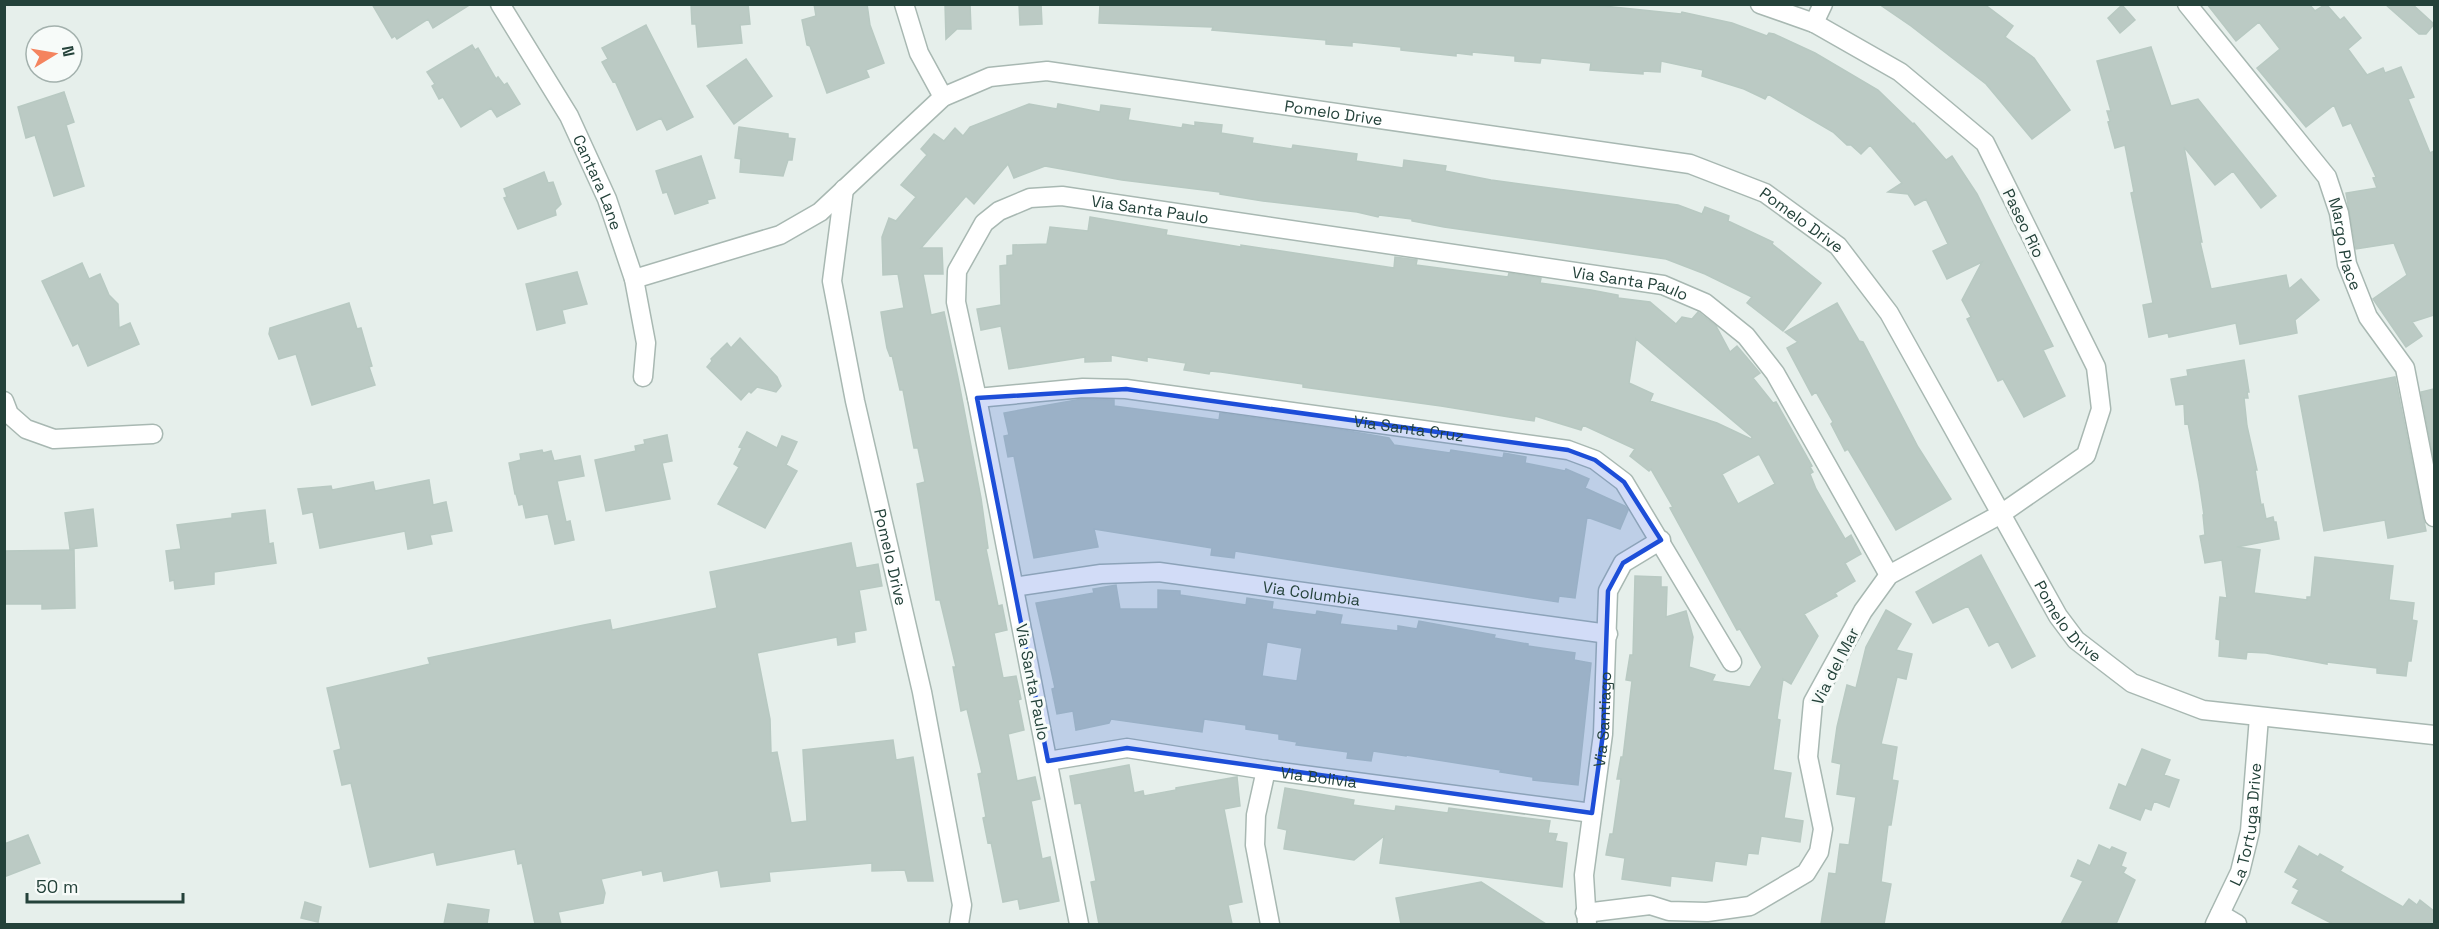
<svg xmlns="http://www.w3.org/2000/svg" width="2439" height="929" viewBox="0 0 2439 929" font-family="'Space Grotesk',sans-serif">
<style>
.building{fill:#bbcac4;stroke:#b8c9c2;stroke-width:1.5;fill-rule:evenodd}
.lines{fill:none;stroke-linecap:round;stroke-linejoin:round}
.minor-casing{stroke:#a8b8b2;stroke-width:21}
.tertiary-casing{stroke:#a8b8b2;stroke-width:21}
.minor{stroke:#fff;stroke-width:18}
.tertiary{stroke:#fff;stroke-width:18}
.marked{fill:#1d4ed8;fill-opacity:0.2;stroke:#1d4ed8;stroke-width:4.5;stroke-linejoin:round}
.labels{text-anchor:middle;stroke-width:6;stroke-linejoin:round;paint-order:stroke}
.street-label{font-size:16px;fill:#24423a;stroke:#f7fbf9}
</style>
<rect width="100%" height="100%" fill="#e6efeb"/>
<!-- building -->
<path class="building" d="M372 4H471L433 28 428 19 397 39 395 36 392 38Z
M691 4H748L750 24 740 25 742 43 698 47 696 24H692Z
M814 4H867L870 25 884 63 866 70 869 77 827 93 810 46 807 45 802 20 816 16Z
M945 4H970L971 29H957L946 39Z
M1019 4H1041L1042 24 1020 25Z
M1100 4H1584L1681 14 1682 12 1732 23 1767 36 1769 33 1774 34 1815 53 1878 90 1913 124 1914 123 1946 160 1952 156 1977 194 2053 346 2043 350 2065 396 2024 417 2003 379 1998 381 1967 319 1971 317 1962 300 1982 262 1947 279 1933 251 1948 244 1926 199 1915 205 1908 194 1888 192 1902 183 1870 145 1861 154 1851 145H1847L1833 132 1768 94 1765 99 1744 89 1702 76 1703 70 1661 61 1660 72 1643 71V74L1590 70 1591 63 1541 58 1540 63 1515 61V56L1472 52V55L1456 53V56L1401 50V47L1352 42V46L1326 44V40L1212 30 1213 27 1099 23Z
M1879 4H1984L2013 26 2005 37 2034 58 2070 110 2032 139 1986 84 1911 26Z
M2207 4H2309L2315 11 2326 4 2340 20 2344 17 2361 38 2348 49 2367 75 2383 68 2385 73 2401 67 2414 97 2408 99 2430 153 2434 151V315L2412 322 2422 336 2406 347 2373 299 2407 275 2394 243 2356 249 2346 193 2377 188 2373 178 2376 177 2351 123 2343 126 2334 105 2306 127 2257 68 2280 49 2259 22 2236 41Z
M2385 4H2412L2434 24 2426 34H2419Z
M2122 5 2135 20 2120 33 2108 18Z
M646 25 693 117 667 130 661 118 637 130 615 81 613 82 602 62 608 59 602 48Z
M472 45 475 50 478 48 496 79 498 77 504 85 507 83 520 104 497 117 491 108 461 127 443 97 439 99 432 86 435 84 427 72Z
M2151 47 2171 106 2198 99 2276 196 2261 208 2233 171 2215 185 2184 147 2202 242H2200L2211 289 2286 275 2289 289 2301 279 2319 300 2295 320 2297 333 2240 344 2236 323 2169 337 2168 333 2149 337 2143 305 2153 303 2131 193 2134 192 2125 145 2115 148 2108 122 2110 121 2107 111H2111L2097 61Z
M746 59 772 96 734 124 707 86Z
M64 92 74 122 66 125 84 186 54 196 35 135 26 138 18 107Z
M1029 104 1057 109 1058 104 1100 112 1101 105 1130 109 1128 120 1182 128 1183 124 1195 126V122L1222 125 1221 133 1253 138 1252 143 1292 149 1293 145 1357 154 1356 161 1403 168 1404 160 1446 166 1445 171 1491 180 1678 205 1702 214 1705 207 1729 216 1728 221 1773 242 1772 244 1821 283 1783 331 1747 303 1752 297 1705 274 1666 259 1444 227 1412 221V219L1379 215 1378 217 1357 212 1263 201 1220 194V192L1122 180 1045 166 1014 178 1008 164 974 204 966 196 921 248H942L943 274H923L931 315 944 312 958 378 981 498 988 548 986 549 998 606 1002 605 1007 630 994 633 1003 678 1016 676 1021 699 1018 700 1024 730 1008 734 1017 781 1035 777 1040 799 1031 801 1042 859 1050 857 1059 901 1020 909 1018 899 1003 902 991 842 988 843 983 818 986 817 978 774 982 773 967 709 961 711 953 667H956L940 600H936L917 484 925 482 918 448H914L903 390H900L892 355 890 356 887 348 883 325 881 312 904 308 898 274 883 275 882 237 889 218 896 221 916 197 901 185 927 155 921 149 934 134 944 141 955 128 963 136 970 127Z
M739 127 788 134V138L795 139 792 160H788L783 176 740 172 741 159 735 158Z
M701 156 715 198 707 200 708 203 675 214 667 192 663 193 656 171Z
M544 172 548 183 553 182 561 204 555 210 556 215 518 229 504 198 507 197 504 189Z
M1090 217 1167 230 1166 235 1241 247V245L1394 268 1395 257 1417 260 1416 265 1508 277 1509 273 1541 278 1540 283 1591 290 1618 295V298L1650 302 1676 324 1682 317 1692 319 1698 312 1716 326 1730 352 1737 346 1760 373 1753 378 1773 403 1776 402 1812 466 1810 467 1813 472 1810 474 1816 489 1845 539 1851 535 1861 554 1845 563 1855 581 1835 593 1837 596 1804 614 1818 636 1791 684 1783 679 1777 719 1780 720 1773 770 1791 773 1784 818 1803 821 1800 842 1761 836 1758 854 1748 853 1746 865 1715 861 1712 881 1671 876 1670 886 1622 879 1625 858 1606 855 1610 834H1613L1621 779H1617L1621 757H1623L1632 681 1626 680 1630 655H1633L1635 576 1661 577V587H1667L1666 617 1686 611 1693 637 1689 667 1715 675 1712 681 1750 687 1762 667 1740 629 1737 630 1670 508 1673 507 1651 469 1649 471 1630 456 1635 449 1583 425 1581 430 1535 416 1534 421 1441 406 1303 387V384L1221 372 1210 371 1209 374 1184 370 1186 363 1147 357V361L1111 355V361L1085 362V357L1009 369 1001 326 981 330 977 309 1001 305 1000 266 1007 265V256L1013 255V245L1047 244 1050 227 1088 231ZM1636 339 1752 437 1751 439 1717 423 1650 401 1653 394 1629 383ZM1759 454 1775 484 1738 504 1722 474Z
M82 263 89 279 100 274 109 295 118 304 119 328 130 323 139 344 88 366 78 343 73 346 42 281Z
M577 272 587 304 562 310 565 323 537 330 526 284Z
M349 303 357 329 361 328 372 366 369 367 375 385 312 405 296 354 279 359 269 334 270 328Z
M1837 303 1859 341 1863 342 1918 447 1951 499 1896 530 1848 449 1845 451 1831 424 1833 422 1816 392 1812 395 1787 348 1798 342 1785 332Z
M740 338 777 377 781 386 776 392 757 387 751 393 749 391 741 400 707 367 712 361 711 359 727 343 731 348Z
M2244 360 2249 392H2247L2248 398H2244L2247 426 2257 470H2255L2261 505 2263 504 2266 519 2273 517 2274 522H2276L2279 539 2237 547 2260 550 2254 593 2307 600V597H2311L2315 557 2393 566 2389 600 2414 603 2412 620 2417 621 2411 661H2408L2406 676 2377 673V668L2327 662V664L2266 653 2247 652 2246 659 2219 656 2220 640 2216 639 2220 597 2227 598 2222 560 2205 563 2200 536 2205 535 2203 515H2204L2199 481 2188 423 2185 424 2184 404 2176 405 2171 379 2188 376 2187 370Z
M2395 377 2426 531 2388 538 2385 520 2324 531 2299 396Z
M2434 389V461L2421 392Z
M1082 399 1114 400V406L1219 420 1220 413 1343 430 1389 438 1394 445 1450 453 1451 450 1503 458 1504 453 1526 457 1525 463 1565 471 1566 469 1589 479 1585 488 1625 506 1628 510 1620 529 1587 517 1575 598 1559 596 1558 602 1235 551 1234 558 1211 555 1212 548 1094 529 1098 547 1034 558 1014 456 1008 457 1004 436 1009 435 1004 413Z
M747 432 777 448 782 436 797 442 786 465 797 471 765 528 718 504 739 467 734 464 742 448 739 447Z
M667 435 672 461 662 463 670 499 606 511 595 460 636 451 635 446 645 444 644 440Z
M542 450 543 453 551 451 554 461 580 456 584 476 557 481 566 522 570 521 574 540 569 541 555 544 548 514 526 518 523 504 519 505 516 494H515L509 463 521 460 520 454Z
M429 480 433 505 446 502 452 531 430 535 432 544 408 549 405 531 320 548 313 512 303 514 298 489 331 486 332 490 373 482 375 491Z
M93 509 97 546 70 549 65 513Z
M265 510 269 544 273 543 276 563 214 572V584L175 589 174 580 170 581 166 551 181 549 177 525 232 518V514Z
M851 543 856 568 878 564 882 586 859 590 866 630 854 632 855 642 838 645 837 637 757 653 770 719 771 753 777 752 791 823 807 821 803 750 893 740 896 760 913 757 933 881H908L905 870 872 871V863L769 872 770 881 721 887 718 870 664 881 662 871 643 875 642 870 601 879 605 893 603 903 558 912 561 924H535L522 863 518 864 515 849 437 865 434 852 370 867 351 783 342 785 334 751 341 749 327 688 430 664 428 658 584 625 610 620 612 630 717 608 710 572Z
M74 550 75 608 42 609V604H4V551Z
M1981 555 2035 656 2012 668 1998 641 1989 646 1968 606 1933 623 1916 592Z
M1116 585 1120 609H1158V590L1180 591V595L1246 605 1247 598 1273 602 1272 609 1316 615 1317 611 1342 615 1340 624 1398 631V626L1417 629 1419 621 1495 635 1494 638 1528 644V646L1575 653 1574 660 1591 663 1578 785 1533 780V777L1500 772 1501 770 1406 755V756L1373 751 1371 761 1347 758 1348 752 1296 745 1297 742 1279 739V734L1246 729V725L1204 719 1202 732 1111 719 1109 723 1076 730 1073 711 1057 714 1052 689 1055 688 1036 603 1094 593 1093 589ZM1267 642 1302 648 1297 681 1262 676Z
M1886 610 1911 624 1896 650 1912 654 1906 679 1897 677 1881 744 1897 747 1892 780 1898 781 1891 825H1888L1881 882 1891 884 1884 924H1821L1829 873 1836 874 1840 844 1849 845 1856 797 1837 794 1841 764 1832 762 1837 727 1847 685 1856 688 1866 647Z
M2142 749 2170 760 2164 775 2179 780 2169 807 2154 801 2151 810 2145 808 2140 820 2110 808 2119 784 2126 787Z
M1129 765 1134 793 1143 791 1144 796 1176 790V788L1237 777 1240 806 1224 809 1242 902 1228 905 1232 924H1099L1091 882 1096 881 1081 803 1075 804 1070 776Z
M1285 788 1354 800 1353 805 1395 811 1396 806 1448 813 1449 808 1550 821 1548 833 1557 834 1555 841 1567 843 1562 887 1380 863 1384 836 1354 860 1284 849 1287 830 1278 828Z
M28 835 40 863 4 877V844Z
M2099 845 2110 850 2112 847 2126 853 2121 866 2126 868 2123 873 2135 880 2116 924H2061L2083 881 2071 876 2078 860 2090 866Z
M2299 846 2318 857 2320 854 2343 867 2340 871 2403 907 2409 899 2417 905 2420 900 2434 911V924H2333L2292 903 2299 890 2293 887 2298 879 2285 872Z
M1481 882 1546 924H1401L1396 898Z
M305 902 321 907 318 922 301 918Z
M448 904 489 910 487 924H444Z"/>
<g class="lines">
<!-- minor casing -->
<g class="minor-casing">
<g id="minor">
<path d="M904 4 919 53 943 97"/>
<path id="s1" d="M2187 4 2327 177 2339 213 2347 264 2368 317 2405 368 2434 517"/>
<path d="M1814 23 1823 4"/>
<path id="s2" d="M977 398 1083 388 1126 389 1568 450 1595 460 1624 482 1732 662"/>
<path d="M4 401 9 414 26 429 54 439 153 434"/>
<path id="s3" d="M1014 587 1101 574 1159 572 1608 634"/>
<path id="s4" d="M1048 761 1127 748 1266 770 1592 813"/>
<path d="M1266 770 1256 815 1255 845 1270 924"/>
<path d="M1585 913 1650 905 1669 911 1707 912 1750 906 1806 873 1819 852 1823 829 1808 757 1813 702 1863 611 1889 575 2001 514 2086 455 2101 409 2096 367 1985 143 1900 72 1814 23 1760 4"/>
<path d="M2220 914 2237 924"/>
<path id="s5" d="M1079 924 977 398 956 302 957 271 984 223 999 211 1030 198 1062 196 1663 285 1705 303 1746 336 1775 373 1889 575"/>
<path id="s6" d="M1587 924 1584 875 1603 734 1608 591 1623 563 1661 540"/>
</g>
</g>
<!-- tertiary casing -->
<g class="tertiary-casing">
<g id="tertiary">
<path id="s7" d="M500 4 569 116 607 199 634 279 646 343 643 377"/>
<path id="s8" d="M844 189 832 281 855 401 922 692 962 905 959 924"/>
<path id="s9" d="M634 279 780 235 820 212 943 97 990 77 1047 71 1690 164 1765 193 1838 246 1889 313 2058 616 2076 640 2132 683 2203 710 2434 735"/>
<path id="s10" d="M2215 924 2240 872 2250 831 2259 717"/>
</g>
</g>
<!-- minor -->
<use href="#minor" class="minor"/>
<!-- tertiary -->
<use href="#tertiary" class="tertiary"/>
</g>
<!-- marked area -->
<path class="marked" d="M1126 389 1568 450 1595 460 1624 482 1661 540 1623 563 1608 591 1603 734 1592 813 1127 748 1048 761 977 398Z"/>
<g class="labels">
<!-- street labels -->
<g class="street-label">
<text dy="6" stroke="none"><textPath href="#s9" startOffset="765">Pomelo Drive</textPath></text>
<text dy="6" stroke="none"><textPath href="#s7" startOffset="204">Cantara Lane</textPath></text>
<text dy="6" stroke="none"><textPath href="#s5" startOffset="894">Via Santa Paulo</textPath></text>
<text dy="6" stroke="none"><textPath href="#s9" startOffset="1251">Pomelo Drive</textPath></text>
<text transform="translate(2024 223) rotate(64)" y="6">Paseo Rio</text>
<text dy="6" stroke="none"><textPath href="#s1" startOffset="292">Margo Place</textPath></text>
<text dy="6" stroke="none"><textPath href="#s5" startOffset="1380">Via Santa Paulo</textPath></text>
<text dy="6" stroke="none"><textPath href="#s2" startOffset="435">Via Santa Cruz</textPath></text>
<text dy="6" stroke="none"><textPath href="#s8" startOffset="375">Pomelo Drive</textPath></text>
<text dy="6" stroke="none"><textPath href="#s3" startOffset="300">Via Columbia</textPath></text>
<text dy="6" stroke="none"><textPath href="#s9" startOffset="1737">Pomelo Drive</textPath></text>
<text transform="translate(1835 666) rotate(-63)" y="6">Via del Mar</text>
<text transform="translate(1033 682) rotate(79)" y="6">Via Santa Paulo</text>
<text dy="6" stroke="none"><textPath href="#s6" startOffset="206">Via Santiago</textPath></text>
<text dy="6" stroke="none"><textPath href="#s4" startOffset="274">Via Bolivia</textPath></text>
<text dy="6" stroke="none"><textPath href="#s10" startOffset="106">La Tortuga Drive</textPath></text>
</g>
</g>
<!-- border -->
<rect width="2439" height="929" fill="none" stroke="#24423a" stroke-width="12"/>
<!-- north arrow -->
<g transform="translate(54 54) rotate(79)"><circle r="28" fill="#f7fbf9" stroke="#a3b1ad" stroke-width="1.5"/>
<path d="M0-4.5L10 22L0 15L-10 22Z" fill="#f4845f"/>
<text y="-9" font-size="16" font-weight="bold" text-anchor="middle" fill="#24423a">N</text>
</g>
<!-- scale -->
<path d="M27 893v9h156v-9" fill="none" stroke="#24423a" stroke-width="3"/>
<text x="36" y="893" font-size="18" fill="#24423a" stroke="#f7fbf9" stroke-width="4.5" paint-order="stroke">50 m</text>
</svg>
